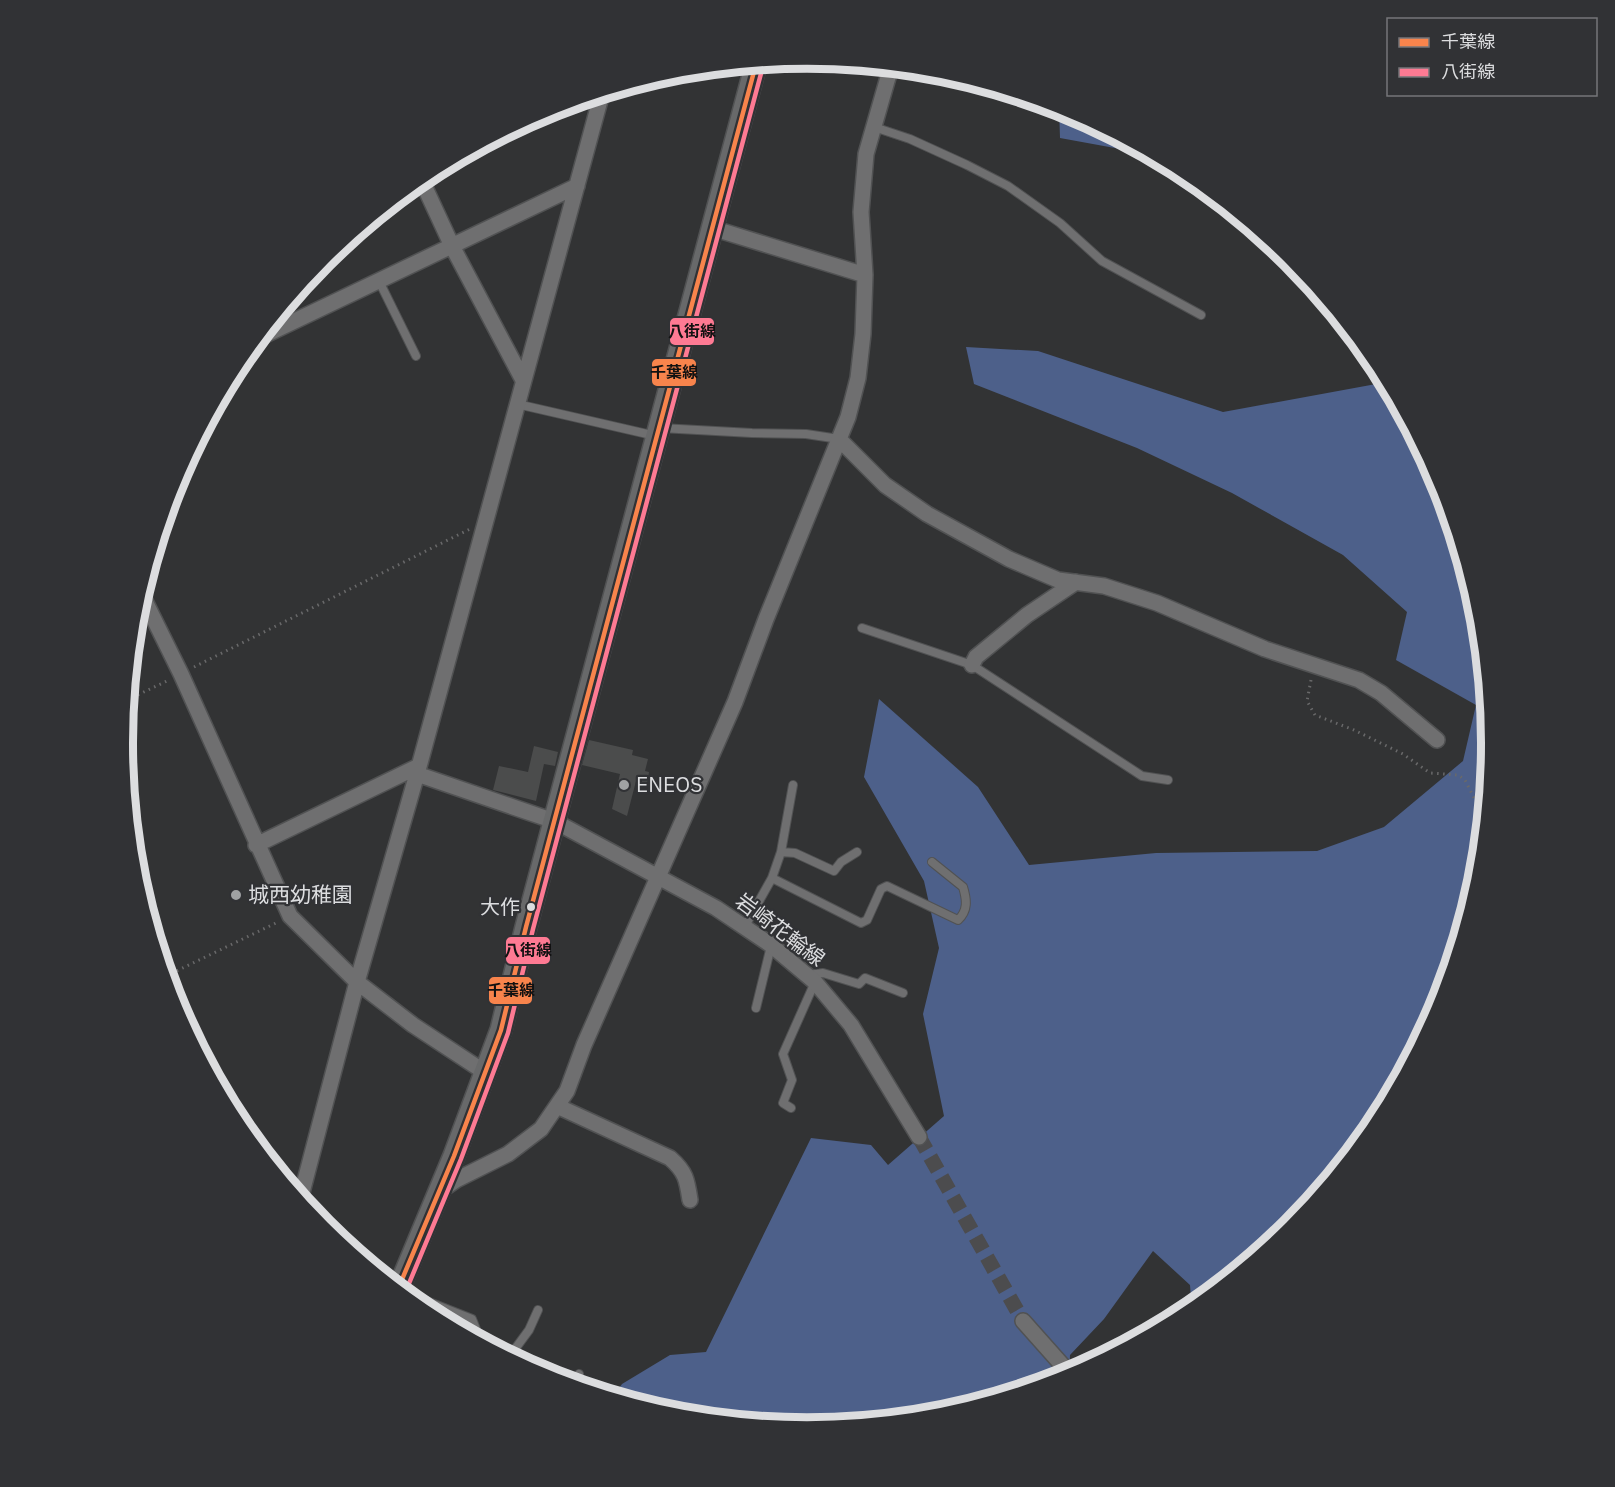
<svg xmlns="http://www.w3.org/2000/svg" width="1615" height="1487" viewBox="0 0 1615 1487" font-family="'IBM Plex Sans','Noto Sans JP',sans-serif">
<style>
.forest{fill:#4d608a}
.building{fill:#4b4c4c}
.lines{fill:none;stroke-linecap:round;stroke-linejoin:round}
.street-tunnel{stroke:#4c4c4e;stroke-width:15;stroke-dasharray:15 8;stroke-linecap:butt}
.lane-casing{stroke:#515253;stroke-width:10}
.street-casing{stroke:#515253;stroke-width:18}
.secondary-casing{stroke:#515253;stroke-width:24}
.path{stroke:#69696a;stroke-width:3;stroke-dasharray:1.5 4.5;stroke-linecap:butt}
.lane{stroke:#6f6f70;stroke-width:8}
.street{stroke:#6f6f70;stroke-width:15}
.secondary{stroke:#68696a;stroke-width:21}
.bus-1-casing{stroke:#313235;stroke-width:9}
.bus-2-casing{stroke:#313235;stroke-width:9}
.bus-1{stroke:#f8844c;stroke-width:4.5}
.bus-2{stroke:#fe7a93;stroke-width:4.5}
.poi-dot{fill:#a0a2a3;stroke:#313235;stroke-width:2}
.bus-dot{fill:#dcdddf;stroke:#313235;stroke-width:2}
.labels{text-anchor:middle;stroke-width:4.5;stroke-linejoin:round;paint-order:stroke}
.bus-label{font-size:20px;fill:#dcdddf;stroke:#313235;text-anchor:end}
.poi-label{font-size:21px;fill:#dcdddf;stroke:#313235;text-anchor:start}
.street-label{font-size:21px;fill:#dcdddf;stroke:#313235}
.rim{fill:none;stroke:#dcdddf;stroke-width:8}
.line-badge{stroke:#313235;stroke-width:2}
.pale-badge-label{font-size:16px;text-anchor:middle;font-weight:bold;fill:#111}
</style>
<rect width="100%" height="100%" fill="#323334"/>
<!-- forest -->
<path class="forest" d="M1059 107 1070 111 1153 155 1060 138Z
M966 347 1038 351 1223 412 1387 382 1440 482 1479 610 1492 744 1479 877 1440 1006 1377 1124 1292 1228 1192 1310 1190 1285 1153 1251 1104 1319 1070 1355 1069 1376 941 1415 808 1428 674 1415 613 1397 622 1384 670 1355 706 1352 811 1138 871 1145 888 1165 944 1116 923 1014 939 948 924 881 864 777 879 699 978 787 1029 865 1156 853 1317 851 1384 827 1463 761 1476 705 1396 660 1407 612 1343 555 1232 493 1137 448 974 384Z"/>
<!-- building -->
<path class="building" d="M589 740 633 750 632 755 648 759 645 771 649 772 647 783 636 781 627 816 612 809 620 774 582 765Z
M534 746 558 752 555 766 544 764 536 801 493 790 499 766 528 772Z"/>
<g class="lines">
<!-- street-tunnel -->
<path class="street-tunnel" d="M919 1137 1023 1321"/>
<!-- lane casing -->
<g class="lane-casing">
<path id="lane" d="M874 127 910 139 967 165 1008 186 1060 223 1102 261 1201 315
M379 281 416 356
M517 404 656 436
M661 428 752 433 806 434 839 439
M862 628 972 665 1142 776 1168 780
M781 852 795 853 834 871 841 862 857 852
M772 878 861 923 867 920 881 889 887 886 958 920C968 911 967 900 963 887L932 862
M745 926 772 878 781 852 793 785
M807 975 823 973 859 984 865 978 903 993
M756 1008 771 946
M791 1108 783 1103 792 1080 783 1054 815 982
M401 1291 472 1319 481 1342
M509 1357 529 1330 538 1310
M1105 1358 1117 1343
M573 1385 579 1374"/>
</g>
<!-- street casing -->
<g class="street-casing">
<path id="street" d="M421 179 452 246 523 380
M712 228 865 275
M257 339 577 186
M839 439 885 485 927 514 1009 559 1058 580 1104 586 1157 603 1265 649 1359 680 1381 693 1437 740
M141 593 181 674 290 916 357 982 413 1025 486 1073
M972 665 976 657 1027 615 1076 582
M417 774 554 821 716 908 771 945 815 982 851 1025 919 1137
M256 845 419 766
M557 1106 670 1158C686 1172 687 1180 690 1200
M440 1191 456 1180 508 1154 541 1129 567 1091 584 1045 735 702 766 619 848 417 858 378 863 334 865 275 861 212 866 154 891 67
M300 1200 357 982 417 774 602 93
M1023 1321 1071 1375"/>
</g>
<!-- secondary casing -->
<g class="secondary-casing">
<path id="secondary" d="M398 1290 454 1156 501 1030 526 927 756 64"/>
</g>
<!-- path -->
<path class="path" d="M194 667 470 529
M1311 680 1307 701 1315 715 1354 730 1403 754 1430 773 1458 775 1465 780 1485 820
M127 700 169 680
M166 976 278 922"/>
<!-- lane -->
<use href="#lane" class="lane"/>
<!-- street -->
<use href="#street" class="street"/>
<!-- secondary -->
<use href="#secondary" class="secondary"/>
<!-- bus-1 casing -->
<g class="bus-1-casing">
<path id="bus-1" d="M398 1289 454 1156 501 1030 526 927 756 64"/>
</g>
<!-- bus-2 casing -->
<g class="bus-2-casing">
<path id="bus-2" d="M405 1293 461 1159 508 1033 533 929 763 66"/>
</g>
<!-- bus-1 -->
<use href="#bus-1" class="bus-1"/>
<!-- bus-2 -->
<use href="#bus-2" class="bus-2"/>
</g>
<!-- markers -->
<g class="poi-dot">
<circle cx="624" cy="785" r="6"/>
<circle cx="236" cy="895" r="6"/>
</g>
<circle class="bus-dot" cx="531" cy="907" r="5"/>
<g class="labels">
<!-- bus labels -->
<g class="bus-label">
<text x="520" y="914">大作</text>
</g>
<!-- poi labels -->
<g class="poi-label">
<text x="636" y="792">ENEOS</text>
<text x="248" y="902">城西幼稚園</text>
</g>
<!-- street labels -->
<g class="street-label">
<text transform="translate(780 930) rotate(37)" y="7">岩崎花輪線</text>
</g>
</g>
<!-- crop -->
<path d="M0 0H1615V1487H0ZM133 743a674 674 0 1 1 1348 0a674 674 0 1 1-1348 0Z" fill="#313235" fill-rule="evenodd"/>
<path class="rim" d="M133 743a674 674 0 1 1 1348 0a674 674 0 1 1-1348 0Z"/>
<g class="line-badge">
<rect x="669" y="317" width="46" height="29" rx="6" fill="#fe7a93"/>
<rect x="651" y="358" width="46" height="29" rx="6" fill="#f8844c"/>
<rect x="505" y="936" width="46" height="29" rx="6" fill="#fe7a93"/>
<rect x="488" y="976" width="45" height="29" rx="6" fill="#f8844c"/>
</g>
<g class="pale-badge-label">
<text x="692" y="337">八街線</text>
<text x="674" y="378">千葉線</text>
<text x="528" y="956">八街線</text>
<text x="511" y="996">千葉線</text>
</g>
<!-- legend -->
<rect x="1387" y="18" width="210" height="78" fill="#313235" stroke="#757679" stroke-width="1.5"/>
<rect x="1399" y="38" width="30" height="9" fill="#f8844c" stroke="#757679" stroke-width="1.5"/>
<text x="1441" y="48" font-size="18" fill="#dcdddf">千葉線</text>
<rect x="1399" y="68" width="30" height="9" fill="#fe7a93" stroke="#757679" stroke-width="1.5"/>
<text x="1441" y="78" font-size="18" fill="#dcdddf">八街線</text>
</svg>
